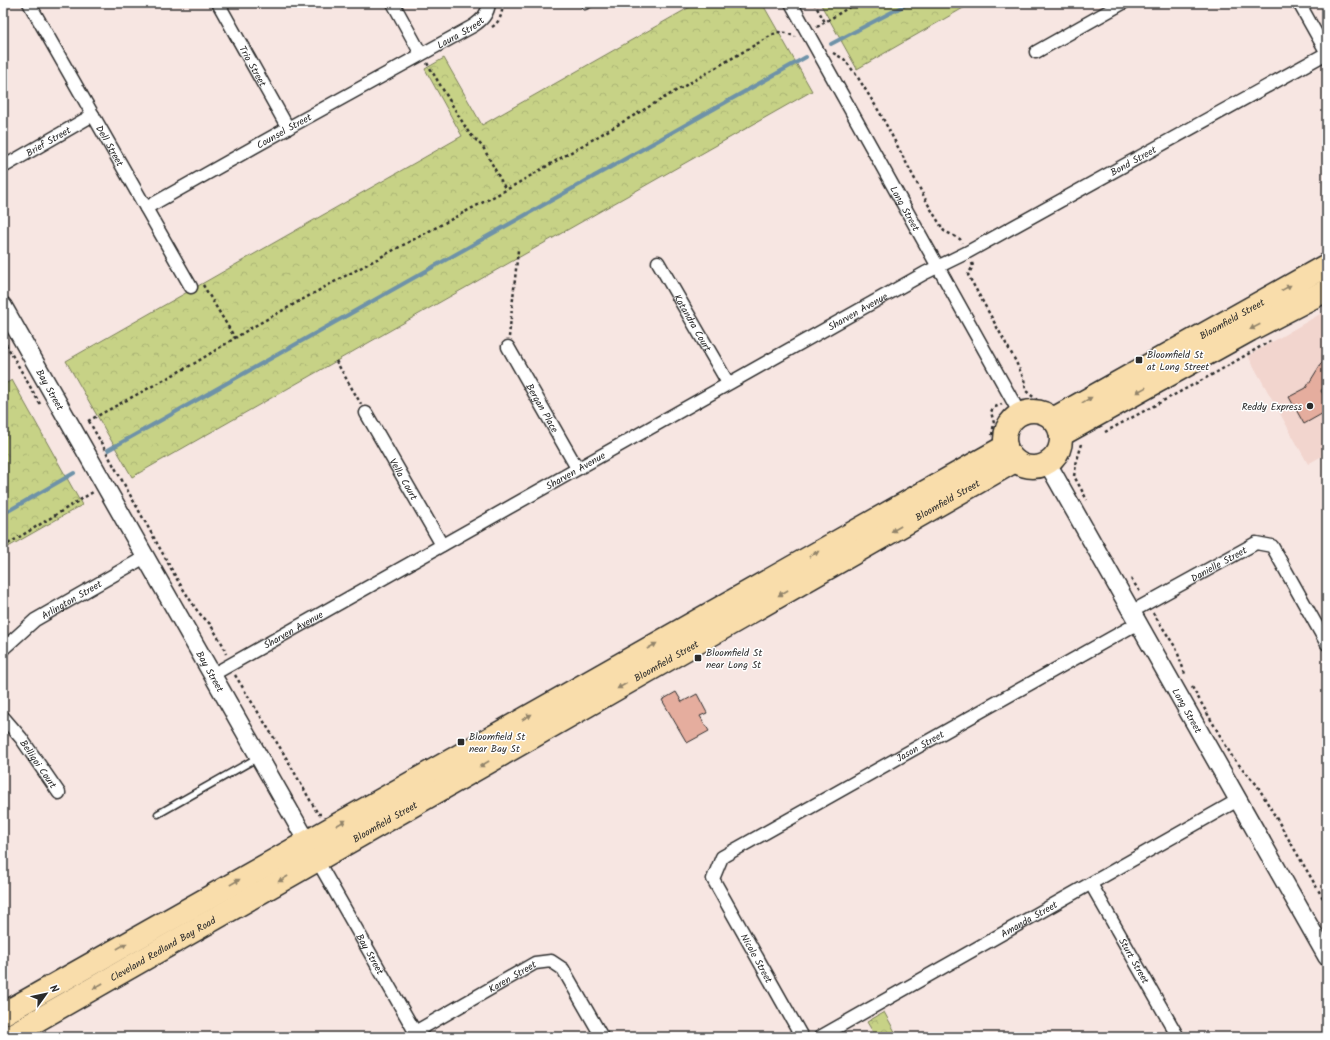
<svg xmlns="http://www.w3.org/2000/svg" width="1330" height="1040" viewBox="0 0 1330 1040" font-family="Kalam,sans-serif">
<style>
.built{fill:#f2d5ce}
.forest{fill:url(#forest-crowns);stroke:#797e58}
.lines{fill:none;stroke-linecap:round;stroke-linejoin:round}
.stream{stroke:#6e92a8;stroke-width:4}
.building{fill:#e5ad9e;stroke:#2b2b2b}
.lane-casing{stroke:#2b2b2b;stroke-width:9}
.street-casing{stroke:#2b2b2b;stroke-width:15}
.secondary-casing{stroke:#2b2b2b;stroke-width:20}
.highway-casing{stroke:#2b2b2b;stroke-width:25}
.path{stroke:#2b2b2b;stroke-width:2.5;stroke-dasharray:3 3;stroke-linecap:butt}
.lane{stroke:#fff;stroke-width:6}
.street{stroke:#fff;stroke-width:12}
.secondary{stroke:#fff;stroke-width:17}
.highway{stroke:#f9ddab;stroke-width:22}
.oneway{fill:#92846b}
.poi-dot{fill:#2b2b2b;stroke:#fff;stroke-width:1.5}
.labels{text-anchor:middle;stroke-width:3;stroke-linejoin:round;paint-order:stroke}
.street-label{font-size:10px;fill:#2b2b2b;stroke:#fff}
.poi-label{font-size:10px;fill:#2b2b2b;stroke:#fff;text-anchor:start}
</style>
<defs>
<pattern id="forest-crowns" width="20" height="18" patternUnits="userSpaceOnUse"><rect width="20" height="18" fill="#c7d286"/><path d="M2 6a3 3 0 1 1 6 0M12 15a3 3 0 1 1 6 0" fill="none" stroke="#abb474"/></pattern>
</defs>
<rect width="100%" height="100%" fill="#f7e6e2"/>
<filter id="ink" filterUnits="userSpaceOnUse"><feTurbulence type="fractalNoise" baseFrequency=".025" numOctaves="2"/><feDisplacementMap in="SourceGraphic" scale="8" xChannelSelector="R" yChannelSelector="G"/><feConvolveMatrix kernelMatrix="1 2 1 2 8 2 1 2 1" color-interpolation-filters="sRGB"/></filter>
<g filter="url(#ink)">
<!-- built -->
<path class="built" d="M1327 310V453L1308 464 1248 356Z"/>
<!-- forest -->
<path class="forest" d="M697 3H762L812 91 132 477 66 361 462 136 425 69 444 58 482 125Z
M820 3H972L857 69Z
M12 380 82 505 3 550V385Z
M884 1012 898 1037H876L867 1022Z"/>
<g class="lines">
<!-- stream -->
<path class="stream" d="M831 44 909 3
M108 450 806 57
M3 514 74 473"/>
</g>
<!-- building -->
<path class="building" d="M1327 354V382L1321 391 1327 400V411L1304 424 1289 397 1306 388Z
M676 692 682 702 697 694 707 713 700 716 709 731 687 743 662 700Z"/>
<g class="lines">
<!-- lane casing -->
<g class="lane-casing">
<path id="lane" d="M585 6 591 3
M158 814 257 758"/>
</g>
<!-- street casing -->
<g class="street-casing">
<g id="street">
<path id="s1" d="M29 3 191 287"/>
<path id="s2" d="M218 3 288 128"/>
<path d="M393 3 421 54"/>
<path id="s3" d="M791 3 1020 414"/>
<path d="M1036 52 1123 3"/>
<path id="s4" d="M3 167 93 115"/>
<path id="s5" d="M146 208 288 128 473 26C482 20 488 14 489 3"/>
<path id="s6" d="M658 262 728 383"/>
<path id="s7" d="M508 347 577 468"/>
<path id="s8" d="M366 413 442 545"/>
<path id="s9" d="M1131 612 1256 543 1272 546 1327 644"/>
<path id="s10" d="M3 649 35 620 145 557"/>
<path id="s11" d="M212 675 925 273 966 253 1327 53 1299 3"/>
<path id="s12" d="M3 717 21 738 59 793"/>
<path id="s13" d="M317 860 418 1037"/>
<path id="s14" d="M1091 884 1178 1037"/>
<path id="s15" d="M415 1032 535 963 551 961 563 969 602 1037"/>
<path id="s16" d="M802 1037 713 879 722 857 1138 623"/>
<path id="s17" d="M820 1037 1238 800"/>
</g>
</g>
<!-- secondary casing -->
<g class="secondary-casing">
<g id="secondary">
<path id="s18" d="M3 306 313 852"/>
<path id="s19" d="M1048 464 1327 957"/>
</g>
</g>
<!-- highway casing -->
<g class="highway-casing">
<g id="highway">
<circle cx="1033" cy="439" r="28"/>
<path id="s20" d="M1053 419 1327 265"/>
<path d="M1061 435 1250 330 1327 290"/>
<path d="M3 1014 1006 446"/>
<path id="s21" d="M8 1037 1015 461"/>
</g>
</g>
<!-- path -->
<path class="path" d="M814 3 825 22
M492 27C501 21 502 13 503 3
M817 27 856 3
M833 53 844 59 857 76 880 113 929 206 944 231 960 239 962 243
M427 63 469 133 483 147 506 190
M972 263 973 266 968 275 1014 358 1024 379 1026 391 1037 400 1048 403
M203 285 235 338
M509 337 518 250
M3 339 40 404
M336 361 361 404
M88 421 195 363 251 328 334 282 506 190 777 32 787 33 795 37
M89 421 178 581 198 612 210 624 223 645 226 654
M1105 432 1217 372 1272 340
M992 435 994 423 991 412 993 408 1002 404
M1082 444 1077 460 1074 476 1087 500
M3 547 93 492
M1131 579 1141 593
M1153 613 1176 648 1185 674
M235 675 284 754 318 814H321
M1192 687 1233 758 1257 785 1327 905"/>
<!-- lane -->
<use href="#lane" class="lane"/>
<!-- street -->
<use href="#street" class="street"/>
<!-- secondary -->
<use href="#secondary" class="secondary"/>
<!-- highway -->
<use href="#highway" class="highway"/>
</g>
<!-- one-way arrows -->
<defs><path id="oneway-solid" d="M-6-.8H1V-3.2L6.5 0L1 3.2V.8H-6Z"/></defs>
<g class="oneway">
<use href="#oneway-solid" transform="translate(1286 288) rotate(-29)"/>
<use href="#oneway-solid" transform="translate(1255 327) rotate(153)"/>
<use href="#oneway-solid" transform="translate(1141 390) rotate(151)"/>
<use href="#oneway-solid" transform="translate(1087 400) rotate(-29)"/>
<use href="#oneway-solid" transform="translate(896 529) rotate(150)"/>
<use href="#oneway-solid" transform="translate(814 554) rotate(-30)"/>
<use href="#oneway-solid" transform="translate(783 593) rotate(150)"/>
<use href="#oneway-solid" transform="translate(652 646) rotate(-30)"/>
<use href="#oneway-solid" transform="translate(622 686) rotate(150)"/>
<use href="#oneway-solid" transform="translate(527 717) rotate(-30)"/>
<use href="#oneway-solid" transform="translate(484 764) rotate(150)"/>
<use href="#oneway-solid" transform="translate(341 823) rotate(-30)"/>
<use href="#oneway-solid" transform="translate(283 879) rotate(150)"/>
<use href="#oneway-solid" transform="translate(235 882) rotate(-30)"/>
<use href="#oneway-solid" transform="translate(122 946) rotate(-30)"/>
<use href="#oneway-solid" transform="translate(98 986) rotate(150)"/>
</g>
</g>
<!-- markers -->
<g class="poi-dot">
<rect x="1135" y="356" width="8" height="8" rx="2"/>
<circle cx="1310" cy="406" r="4"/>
<rect x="694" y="654" width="8" height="8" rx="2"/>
<rect x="457" y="738" width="8" height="8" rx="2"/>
</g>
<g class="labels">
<!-- street labels -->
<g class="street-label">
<text dy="4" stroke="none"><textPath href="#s5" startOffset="360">Laura Street</textPath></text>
<text dy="4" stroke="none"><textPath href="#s2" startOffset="72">Trio Street</textPath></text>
<text dy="4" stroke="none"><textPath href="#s5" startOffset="158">Counsel Street</textPath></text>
<text dy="4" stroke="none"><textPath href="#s4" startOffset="52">Brief Street</textPath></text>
<text dy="4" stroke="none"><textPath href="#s1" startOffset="164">Dell Street</textPath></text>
<text dy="4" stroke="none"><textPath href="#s11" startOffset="1055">Bond Street</textPath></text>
<text dy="4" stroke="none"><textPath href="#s3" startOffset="235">Long Street</textPath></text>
<text dy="4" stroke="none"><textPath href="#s11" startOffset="741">Sharven Avenue</textPath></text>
<text dy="4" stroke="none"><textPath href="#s20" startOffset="205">Bloomfield Street</textPath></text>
<text dy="4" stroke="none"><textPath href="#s6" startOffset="70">Katandra Court</textPath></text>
<text dy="4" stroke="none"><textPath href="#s18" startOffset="96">Bay Street</textPath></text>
<text dy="4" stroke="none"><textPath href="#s7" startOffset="70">Bergan Place</textPath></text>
<text dy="4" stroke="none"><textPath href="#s11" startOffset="417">Sharven Avenue</textPath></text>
<text dy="4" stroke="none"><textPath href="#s8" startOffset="76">Vella Court</textPath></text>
<text dy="4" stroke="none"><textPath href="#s21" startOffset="1082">Bloomfield Street</textPath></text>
<text dy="4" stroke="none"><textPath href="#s9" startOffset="100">Danielle Street</textPath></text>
<text dy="4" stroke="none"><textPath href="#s10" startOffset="85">Arlington Street</textPath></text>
<text dy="4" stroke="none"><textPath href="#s11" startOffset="93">Sharven Avenue</textPath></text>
<text dy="4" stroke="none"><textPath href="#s21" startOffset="758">Bloomfield Street</textPath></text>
<text dy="4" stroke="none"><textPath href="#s18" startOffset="420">Bay Street</textPath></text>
<text dy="4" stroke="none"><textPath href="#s19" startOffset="283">Long Street</textPath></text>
<text dy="4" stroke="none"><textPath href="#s16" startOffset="432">Jason Street</textPath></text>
<text dy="4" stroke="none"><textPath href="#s12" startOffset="59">Belligoi Court</textPath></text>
<text dy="4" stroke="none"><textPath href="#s21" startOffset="434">Bloomfield Street</textPath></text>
<text dy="4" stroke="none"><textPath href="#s17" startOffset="240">Amanda Street</textPath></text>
<text dy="4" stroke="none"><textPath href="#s21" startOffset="178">Cleveland Redland Bay Road</textPath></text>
<text dy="4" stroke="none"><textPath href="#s13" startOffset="108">Bay Street</textPath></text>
<text transform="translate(757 958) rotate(61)" y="4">Nicole Street</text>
<text dy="4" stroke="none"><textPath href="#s14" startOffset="88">Sturt Street</textPath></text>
<text dy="4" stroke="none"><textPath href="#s15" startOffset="112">Karen Street</textPath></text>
</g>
<!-- poi labels -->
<g class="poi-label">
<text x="1147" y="358">Bloomfield St<tspan x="1147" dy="12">at Long Street</tspan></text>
<text x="1302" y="410" text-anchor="end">Reddy Express</text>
<text x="706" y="656">Bloomfield St<tspan x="706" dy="12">near Long St</tspan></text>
<text x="469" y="740">Bloomfield St<tspan x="469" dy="12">near Bay St</tspan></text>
</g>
</g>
<!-- margin -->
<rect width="1330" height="1040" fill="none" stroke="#fff" stroke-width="16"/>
<rect x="8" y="8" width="1314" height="1024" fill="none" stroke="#2b2b2b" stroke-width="1.5" filter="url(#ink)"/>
<!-- north arrow -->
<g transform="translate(46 994) rotate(57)" stroke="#ffffff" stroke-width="3" paint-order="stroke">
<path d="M0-3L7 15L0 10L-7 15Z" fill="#2b2b2b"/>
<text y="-6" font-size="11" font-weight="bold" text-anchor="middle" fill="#2b2b2b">N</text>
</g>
</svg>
